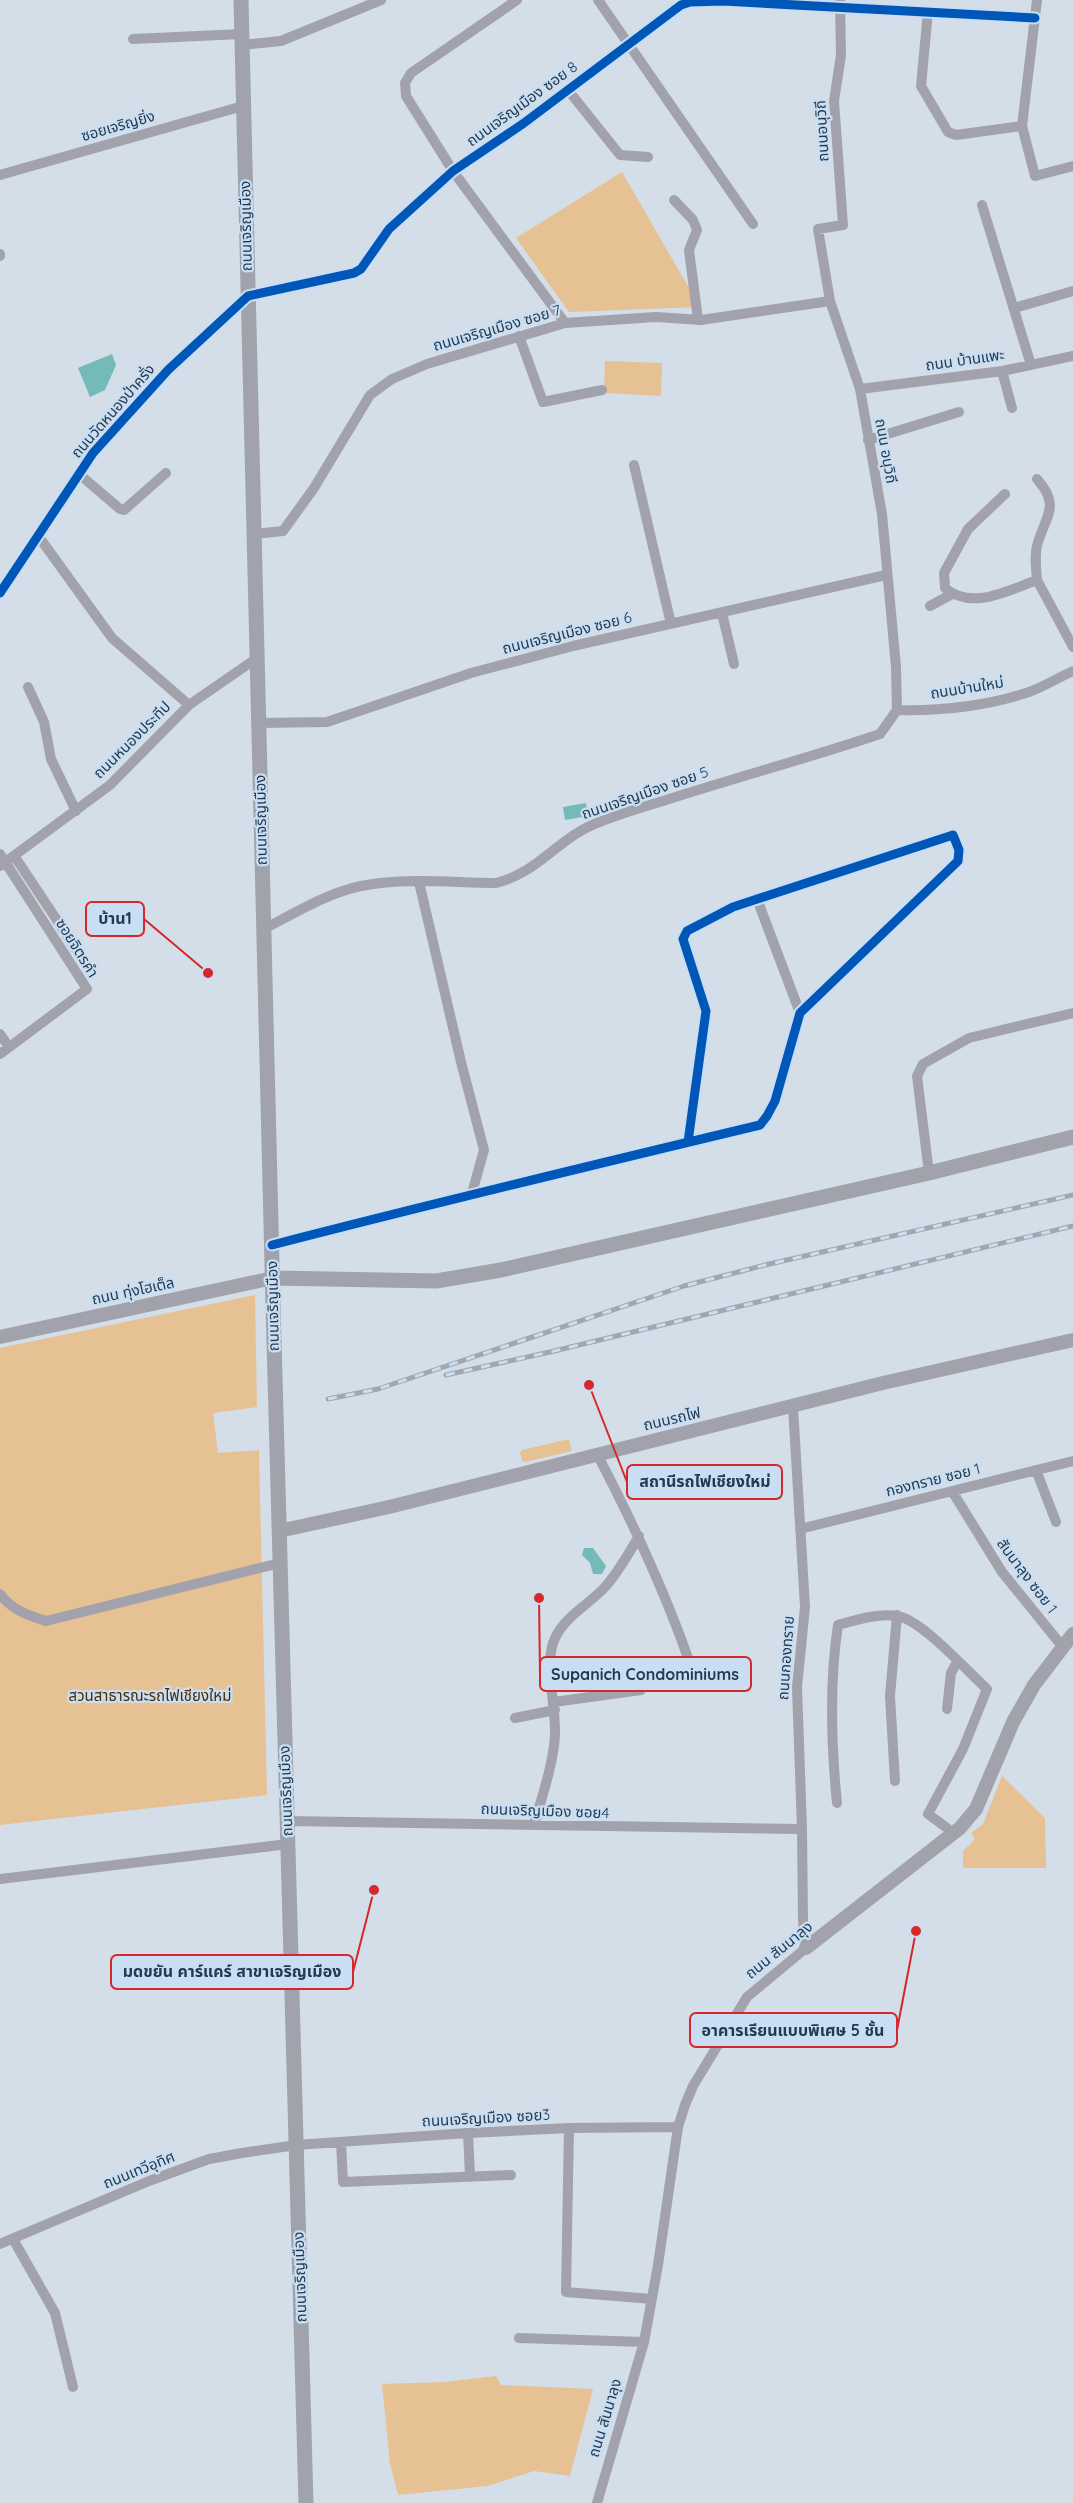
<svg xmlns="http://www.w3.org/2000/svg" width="1073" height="2503" viewBox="0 0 1073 2503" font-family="Quicksand,'Noto Sans Thai',sans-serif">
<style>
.green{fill:#e6c193}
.water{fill:#73bab9}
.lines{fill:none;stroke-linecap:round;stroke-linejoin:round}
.minor{stroke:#a2a2ac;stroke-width:10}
.tertiary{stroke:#a2a2ac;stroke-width:14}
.secondary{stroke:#a0a2ac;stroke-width:15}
.rail-casing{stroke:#a3a6af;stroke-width:5}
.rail{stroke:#c9def3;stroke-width:3;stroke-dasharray:9;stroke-linecap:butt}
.cycleway-casing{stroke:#c9def3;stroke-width:13}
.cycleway{stroke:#0057b8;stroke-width:9}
.labels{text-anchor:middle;stroke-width:4.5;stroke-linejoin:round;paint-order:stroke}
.street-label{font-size:15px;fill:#243a4f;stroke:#c9def3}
.park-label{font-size:15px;fill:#4b2b00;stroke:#c9def3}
.leader{fill:none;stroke:#d62828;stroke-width:2}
.callout-dot{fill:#d62828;stroke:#c9def3;stroke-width:2}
.callout{fill:#c9def3;stroke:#d62828;stroke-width:2}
.callout-label{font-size:16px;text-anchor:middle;font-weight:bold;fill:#243a4f}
</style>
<rect width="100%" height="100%" fill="#d3dee9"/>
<!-- green -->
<path class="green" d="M622 172 700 307 569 312 516 238Z
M605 361 662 363 661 396 604 393Z
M255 1295 257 1407 213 1413 218 1453 259 1450 267 1795 0 1825V1348Z
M569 1439 572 1451 525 1462 522 1461 520 1453 522 1450Z
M1002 1776 1045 1818 1046 1868H963V1851L975 1839 971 1833 983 1824Z
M496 2376 501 2385 593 2389 570 2476 534 2471 488 2486 398 2495 390 2464 382 2384 445 2382Z"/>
<!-- water -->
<path class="water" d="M112 354 116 365 105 390 90 397 78 368Z
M586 803 588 816 565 820 563 807Z
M584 1548H593L606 1566 602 1574H593L590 1563 582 1555Z"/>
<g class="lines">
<!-- minor -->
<path class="minor" d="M517 0 411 73 405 83 406 96 453 171 565 323
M598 0 753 224
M840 0 841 55 834 101 843 225 818 229 830 301 860 389 882 514 896 667 897 710
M928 11 921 86 948 132 956 135 1022 126 1035 176 1073 166
M133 39 242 34
M242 45 281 41 381 0
M568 90 620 155 648 157
M1022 126 1037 0
M0 175 243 106
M674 200 693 220 697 230 689 250 698 320
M982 205 1031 365
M0 254V256
M1014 308 1073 291
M519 336 543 402 602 390
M1002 371 1012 408
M860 389 1002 371 1073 356
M868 440 959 412
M634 465 671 624
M79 474 120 509 124 510 166 473
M1005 494 968 529 944 573 945 588C972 611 1009 590 1037 580L1073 647
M254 534 283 531 314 488 370 395 392 379 427 364 565 323 656 317 701 320 830 301
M39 537 112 638 189 705
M1037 580C1036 567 1034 554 1038 542 1047 514 1060 505 1037 479
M0 593 93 453 168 370 248 296 354 273 361 269 389 229 453 171 524 123 681 5 690 2 723 1 1035 18
M930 606 952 594
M722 613 734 664
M28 687 44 722 51 759 76 811
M897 710C940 711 985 706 1026 693 1042 688 1057 678 1073 671
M259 723 327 722 471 673 573 646 886 575
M0 854 87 989 0 1054
M15 857 86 964
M0 866 110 785 189 705 257 658
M419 882 461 1062 484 1150 472 1193
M757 899 800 1013
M264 929C295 913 327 893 361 886 403 877 453 883 496 883 538 873 558 838 597 823 619 814 643 807 666 800 737 777 809 758 880 734L897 710
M0 1034 9 1047
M929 1173 917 1076 923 1064 969 1038 1073 1013
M272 1245C434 1203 597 1164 760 1125L767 1116 775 1101 800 1013 958 861 959 850 953 835 733 907 687 931 683 939 706 1011 688 1142
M597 1454C632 1521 663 1587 688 1658
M1036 1470 1056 1522
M952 1491 1002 1572 1062 1646
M800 1529 1073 1461
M0 1594C12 1610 27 1615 46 1621L280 1563
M554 1702 641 1690
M947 1709 951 1673 957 1662
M515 1718 555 1710
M895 1781 890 1696 897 1615
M837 1803C831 1743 829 1684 838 1625 856 1620 878 1613 897 1616 921 1619 967 1671 987 1689L963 1749 928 1814 947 1828 952 1835
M287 1821 802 1829
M534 1825C542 1796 553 1766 555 1735 556 1707 545 1668 553 1643 562 1617 589 1605 606 1586 619 1571 629 1553 639 1536
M0 1879 288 1844
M569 2128 566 2292 652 2299
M468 2133 470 2176
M341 2143 343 2182 511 2175
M13 2239 55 2313 73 2387
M0 2244 149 2181 209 2159 242 2153 296 2145 468 2133 569 2128 678 2127
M519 2338 644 2342
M597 2503 644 2342 658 2265 678 2127 685 2105 693 2086 747 1997 806 1948 803 1921 802 1829 797 1687 805 1607 793 1407"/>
<!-- tertiary -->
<path class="tertiary" d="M0 1337 273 1278
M279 1531 389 1507 883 1383 1073 1340
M806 1948 960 1828 976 1809 1013 1722 1034 1685 1073 1634"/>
<!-- secondary -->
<path class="secondary" d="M241 0 273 1305 306 2503
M273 1278 436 1281 501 1270 929 1173 1073 1137"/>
<!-- rail casing -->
<g class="rail-casing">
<path id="rail" d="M446 1375 550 1352 1073 1226
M328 1399 378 1389 684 1286 765 1265 1073 1195"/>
</g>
<!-- rail -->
<use href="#rail" class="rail"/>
<!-- cycleway casing -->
<g class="cycleway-casing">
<path id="cycleway" d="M0 593 93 453 168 370 248 296 354 273 361 269 389 229 453 171 524 123 681 5 690 2 723 1 1035 18
M272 1245C434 1203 597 1164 760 1125L767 1116 775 1101 800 1013 958 861 959 850 953 835 733 907 687 931 683 939 706 1011 688 1142"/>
</g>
<!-- cycleway -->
<use href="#cycleway" class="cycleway"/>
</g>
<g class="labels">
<!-- street labels -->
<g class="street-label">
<text transform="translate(522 104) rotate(-36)" y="5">ถนนเจริญเมือง ซอย 8</text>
<text transform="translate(118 126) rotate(-16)" y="5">ซอยเจริญยิ่ง</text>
<text transform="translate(822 131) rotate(-93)" y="5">ถนนอนุวิถี</text>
<text transform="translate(246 226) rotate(-91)" y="5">ถนนเจริญเมือง</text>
<text transform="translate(497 328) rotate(-16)" y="5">ถนนเจริญเมือง ซอย 7</text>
<text transform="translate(965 360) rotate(-8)" y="5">ถนน บ้านแพะ</text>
<text transform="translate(113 411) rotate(-49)" y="5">ถนนวัดหนองป่าครั่ง</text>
<text transform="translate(886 451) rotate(80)" y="5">ถนน อนุวิถี</text>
<text transform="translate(567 633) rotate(-14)" y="5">ถนนเจริญเมือง ซอย 6</text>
<text transform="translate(967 688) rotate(-9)" y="5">ถนนบ้านใหม่</text>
<text transform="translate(132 740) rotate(-45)" y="5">ถนนหนองประทีป</text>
<text transform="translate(645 793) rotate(-19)" y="5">ถนนเจริญเมือง ซอย 5</text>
<text transform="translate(261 820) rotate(-91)" y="5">ถนนเจริญเมือง</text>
<text transform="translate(77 948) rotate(58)" y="5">ซอยจิตรคำ</text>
<text transform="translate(133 1291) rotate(-12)" y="5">ถนน ทุ่งโฮเต็ล</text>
<text transform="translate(273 1306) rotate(-91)" y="5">ถนนเจริญเมือง</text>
<text transform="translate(672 1419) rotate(-13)" y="5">ถนนรถไฟ</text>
<text transform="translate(933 1480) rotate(-14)" y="5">กองทราย ซอย 1</text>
<text transform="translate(1027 1576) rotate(53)" y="5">สันนาลุง ซอย 1</text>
<text transform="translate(786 1658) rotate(-86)" y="5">ถนนกองทราย</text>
<text transform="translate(286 1791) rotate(-92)" y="5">ถนนเจริญเมือง</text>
<text transform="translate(545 1811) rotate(2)" y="5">ถนนเจริญเมือง ซอย4</text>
<text transform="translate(779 1950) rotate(-39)" y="5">ถนน สันนาลุง</text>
<text transform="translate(486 2118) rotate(-3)" y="5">ถนนเจริญเมือง ซอย3</text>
<text transform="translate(139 2170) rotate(-22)" y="5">ถนนเทวีอุทิศ</text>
<text transform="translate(300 2277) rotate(-92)" y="5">ถนนเจริญเมือง</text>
<text transform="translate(605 2418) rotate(-73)" y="5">ถนน สันนาลุง</text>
</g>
<!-- park labels -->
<g class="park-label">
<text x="150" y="1701">สวนสาธารณะรถไฟเชียงใหม่</text>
</g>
</g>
<!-- callouts -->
<path class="leader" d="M208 973L144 919M589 1385L627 1482M539 1598L540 1674M374 1890L353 1972M916 1931L897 2030"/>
<g class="callout-dot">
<circle cx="208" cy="973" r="6"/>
<circle cx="589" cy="1385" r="6"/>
<circle cx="539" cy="1598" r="6"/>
<circle cx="374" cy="1890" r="6"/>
<circle cx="916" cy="1931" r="6"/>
</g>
<g class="callout">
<rect x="86" y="902" width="58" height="34" rx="6"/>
<rect x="627" y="1465" width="155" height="34" rx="6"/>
<rect x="540" y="1657" width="211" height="34" rx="6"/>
<rect x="111" y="1955" width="242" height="34" rx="6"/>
<rect x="690" y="2013" width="207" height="34" rx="6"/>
</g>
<g class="callout-label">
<text x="115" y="924">บ้าน1</text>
<text x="705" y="1487">สถานีรถไฟเชียงใหม่</text>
<text x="645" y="1680">Supanich Condominiums</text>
<text x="232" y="1977">มดขยัน คาร์แคร์ สาขาเจริญเมือง</text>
<text x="793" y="2036">อาคารเรียนแบบพิเศษ 5 ชั้น</text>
</g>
</svg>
